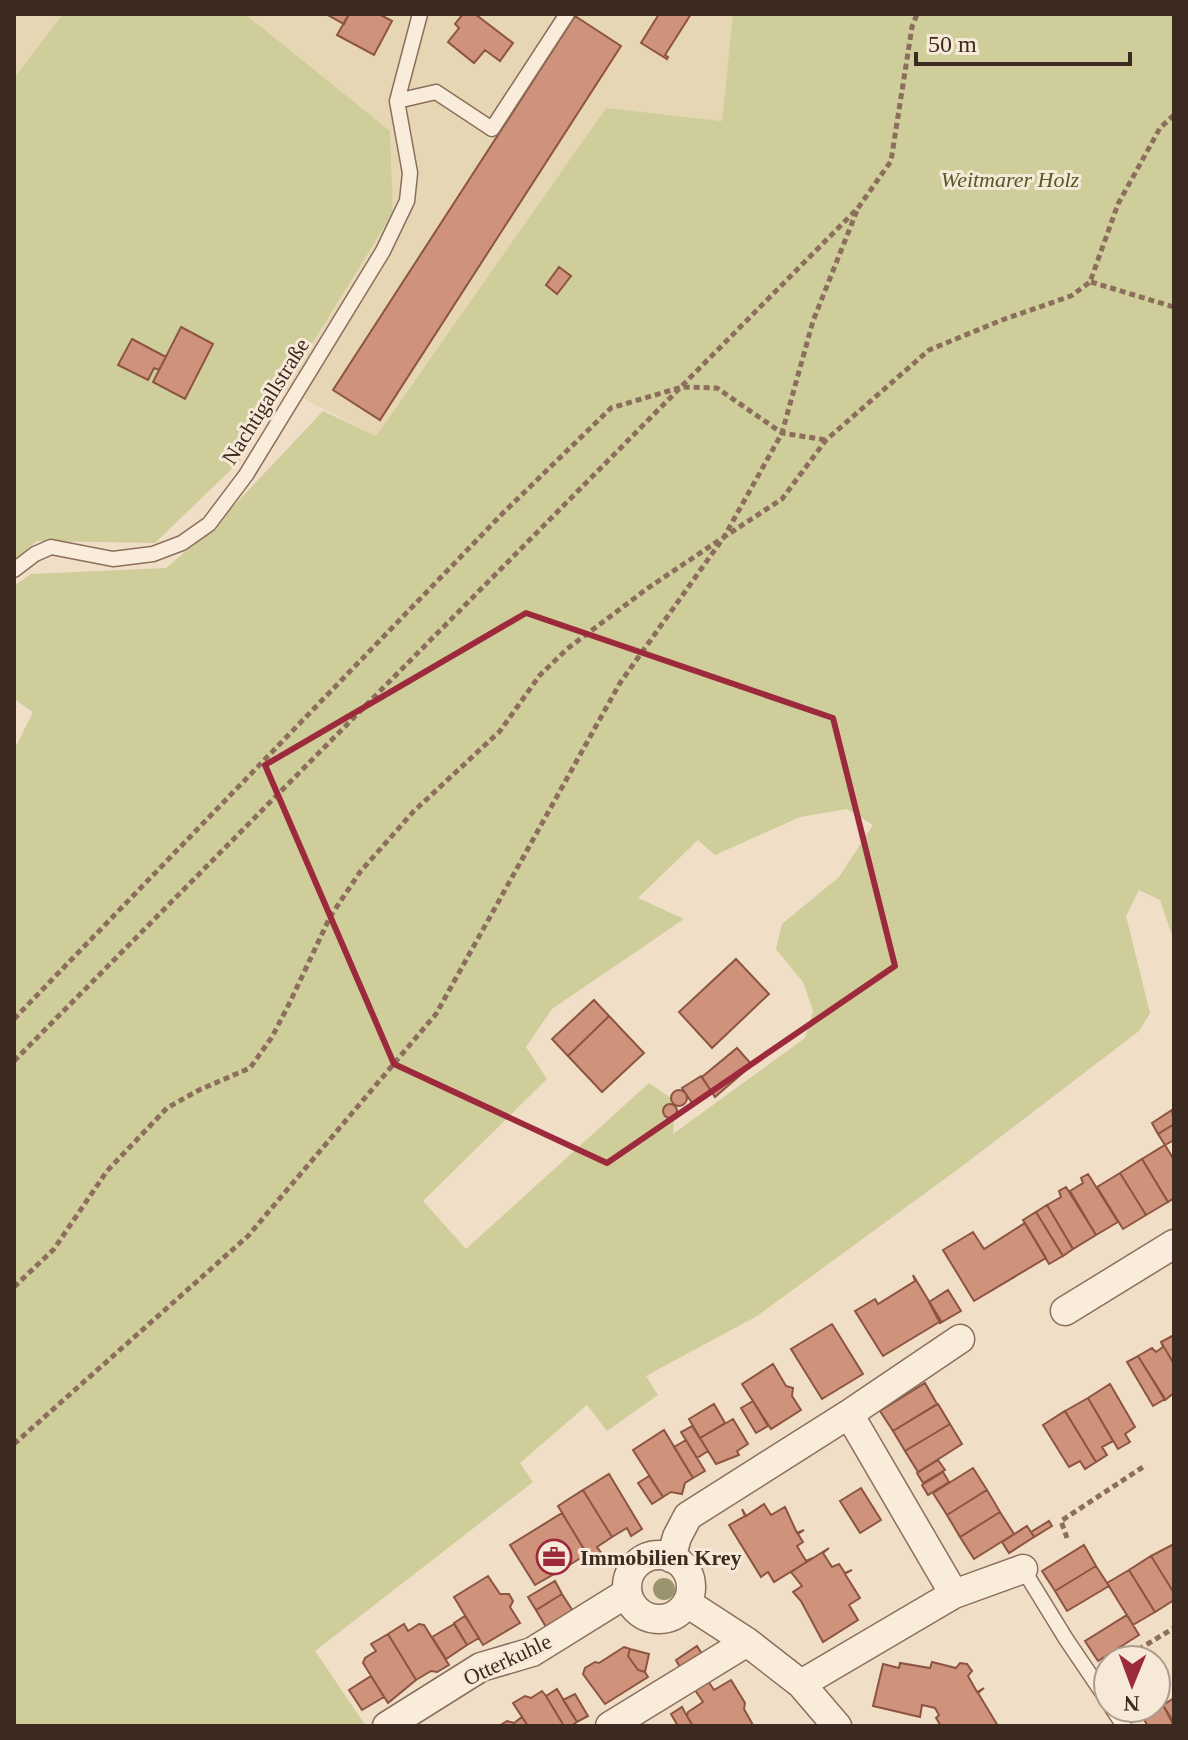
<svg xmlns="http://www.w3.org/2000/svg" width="1188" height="1740" viewBox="0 0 1188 1740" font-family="'Times New Roman',serif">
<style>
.farmland{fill:#e6d6b4}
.green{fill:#cfcd9a;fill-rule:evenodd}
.building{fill:#cf937c;stroke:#8c5441;stroke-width:2}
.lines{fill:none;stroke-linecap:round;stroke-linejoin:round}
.service-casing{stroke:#8c6e5c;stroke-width:17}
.minor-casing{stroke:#8c6e5c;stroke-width:31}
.path{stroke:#8c6e5c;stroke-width:5;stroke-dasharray:6 4;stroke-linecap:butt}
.service{stroke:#faecdb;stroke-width:14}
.minor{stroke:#faecdb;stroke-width:28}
.tree{fill:#9a956e}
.marked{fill:none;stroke:#9d2a3c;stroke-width:6;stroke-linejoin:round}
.labels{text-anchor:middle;stroke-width:6;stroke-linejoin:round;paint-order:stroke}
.park-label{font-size:22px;font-style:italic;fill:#545926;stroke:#f7e9d7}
.street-label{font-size:22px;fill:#3c2920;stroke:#f7e9d7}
.poi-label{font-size:22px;font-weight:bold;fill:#3c2920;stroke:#f7e9d7;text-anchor:start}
</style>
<rect width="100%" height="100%" fill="#f0dec7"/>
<!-- farmland -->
<path class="farmland" d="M14 14H63L14 78Z
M245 14H733L722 121 606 108 376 436 285 389 393 213 390 132Z"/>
<!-- green -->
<path class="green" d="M63 14H245L390 131 393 213 239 462 155 543 37 541 14 559V78Z
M733 14H1174V941L1160 900 1139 890 1126 916 1150 1013 1139 1031 957 1170 757 1316 646 1376 658 1395 607 1431 587 1405 520 1463 533 1482 315 1651 366 1726H14V750L33 712 14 699V586L31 574 166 568 212 529 323 411 376 436 606 108 722 121ZM847 809 873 825 839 877 782 924 776 949 803 982 813 1011 805 1038 673 1134 675 1101 649 1083 466 1249 423 1201 547 1079 526 1047 552 1009 684 919 638 898 698 840 715 855 800 817Z"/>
<!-- building -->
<path class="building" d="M326 14H349L344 24Z
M349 14H379L392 21 374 55 337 35Z
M463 14H475L513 43 500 61 485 50 474 63 448 42 459 28 455 24Z
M659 14H691L665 55 668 57 667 59 641 43Z
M575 16 621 46 380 420 333 390Z
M559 267 571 276 557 294 546 285Z
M181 327 213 344 185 399 153 382Z
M132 339 166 357 159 370 154 368 148 380 118 365Z
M736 959 769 994 712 1048 679 1012Z
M594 1000 609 1016 568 1056 552 1039Z
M609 1016 644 1053 602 1092 568 1056Z
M737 1048 752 1065 715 1097 702 1077Z
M701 1076 711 1091 692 1103 682 1088Z
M671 1098a8 8 0 1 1 16 0a8 8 0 1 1-16 0Z
M663 1111a7 7 0 1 1 14 0a7 7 0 1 1-14 0Z
M1172 1110 1174 1124 1158 1134 1152 1123Z
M1174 1124V1140L1165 1145 1158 1134Z
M1165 1145 1174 1160V1198L1168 1202 1142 1159Z
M1142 1159 1168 1202 1146 1215 1120 1173Z
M1120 1173 1146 1215 1123 1229 1097 1187Z
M1088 1174 1118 1222 1096 1235 1070 1191 1083 1183 1081 1178Z
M1066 1187 1096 1235 1073 1249 1047 1205 1061 1197 1059 1191Z
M1047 1205 1073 1249 1063 1256 1036 1212Z
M1036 1212 1063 1256 1049 1264 1023 1220Z
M1025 1223 1046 1258 974 1301 943 1250 973 1232 984 1249Z
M913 1275 941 1321 883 1356 855 1311 875 1299 878 1304 915 1281Z
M948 1290 961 1311 940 1323 929 1302Z
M832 1324 863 1374 822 1399 791 1349Z
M1174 1335V1364L1161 1342Z
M1161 1342 1174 1364V1393L1165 1400 1138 1356 1152 1348 1156 1352 1163 1347Z
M1138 1356 1165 1399 1153 1406 1127 1362Z
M773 1364 786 1386 793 1388 792 1396 801 1410 771 1429 742 1384Z
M925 1383 937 1404 893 1431 880 1411Z
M1110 1384 1135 1427 1125 1434 1130 1442 1118 1449 1088 1398Z
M1088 1398 1113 1441 1102 1447 1107 1455 1096 1462 1065 1411Z
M753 1401 768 1426 756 1433 741 1408Z
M714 1404 725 1423 700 1438 689 1419Z
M938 1404 950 1424 905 1451 893 1431Z
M1065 1411 1096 1462 1085 1469 1080 1461 1069 1467 1043 1425Z
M733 1419 748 1444 737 1451 739 1455 716 1464 700 1438Z
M950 1424 962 1444 918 1472 905 1451Z
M692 1426 708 1451 697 1458 681 1432Z
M664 1430 693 1478 685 1483 682 1494 671 1492 663 1497 633 1450Z
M686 1440 705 1471 693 1478 674 1447Z
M938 1460 945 1470 923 1483 917 1473Z
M973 1468 987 1490 947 1515 933 1493Z
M943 1472 949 1482 928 1495 922 1485Z
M609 1474 642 1529 631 1536 627 1528 612 1537 583 1490Z
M649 1476 663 1497 652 1504 638 1483Z
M861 1488 881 1520 860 1533 840 1501Z
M583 1490 612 1537 597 1547 602 1554 591 1561 558 1506Z
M987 1490 1000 1512 960 1537 947 1515Z
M764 1504 771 1515 785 1507 797 1533 804 1530 798 1534 803 1542 797 1546 806 1561 813 1558 774 1582 768 1572 761 1577 729 1525 745 1516 742 1509 746 1516Z
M1000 1512 1014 1534 974 1559 960 1537Z
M562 1513 587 1554 563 1569 561 1566 552 1572 554 1574 535 1585 510 1545Z
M1049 1521 1052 1526 1034 1537 1031 1532Z
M1027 1526 1034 1537 1009 1553 1002 1542Z
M1174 1544V1593L1151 1556Z
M1084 1545 1096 1566 1055 1591 1042 1571Z
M829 1548 823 1553 832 1567 839 1564 845 1573 852 1570 845 1574 860 1598 849 1605 858 1620 823 1642 801 1601 793 1592 802 1586 791 1572Z
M1151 1556 1174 1593V1600L1155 1612 1129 1570Z
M1096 1566 1109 1586 1067 1611 1055 1591Z
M1129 1570 1155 1612 1133 1625 1107 1583Z
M488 1576 500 1594H509L513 1601 510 1607 520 1623 483 1645 454 1597Z
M555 1581 562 1594 536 1610 528 1597Z
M562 1594 576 1616 549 1632 536 1610Z
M1127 1615 1139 1635 1098 1661 1085 1641Z
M465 1616 479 1638 467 1645 454 1623Z
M404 1624 408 1631 419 1624 424 1625 449 1665 437 1672 431 1671 416 1680 388 1634Z
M454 1624 467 1645 446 1659 432 1637Z
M388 1634 416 1680 388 1703 363 1663 365 1658 376 1651 371 1644Z
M697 1646 704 1657 682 1671 676 1660Z
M624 1647 630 1649 628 1656 638 1670 645 1672 648 1677 605 1704 583 1674 585 1668 595 1662 599 1663Z
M630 1649 649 1654 645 1672 638 1670 628 1656Z
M932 1662 956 1668 960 1663 967 1664 972 1671 968 1676 977 1692 984 1688 978 1693 998 1726H941L936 1718 939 1715 935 1708 922 1705 920 1717 873 1706 883 1664 899 1668 900 1663 930 1668Z
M371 1676 384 1697 362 1710 349 1690Z
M731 1680 745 1703 744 1709 753 1725 693 1726 687 1716 688 1712 703 1702 695 1690 708 1681 714 1690Z
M557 1689 577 1722 571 1726H564L546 1696Z
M542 1691 546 1696 564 1726H528L513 1703 525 1696 531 1698Z
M575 1694 588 1716 577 1722 563 1700Z
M1174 1698V1723L1163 1705Z
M1163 1705 1174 1726H1148L1143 1718Z
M682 1707 687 1716 693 1726H678L671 1714Z
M522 1717 528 1726H499L507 1721 514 1723Z"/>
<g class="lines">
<!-- service casing -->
<g class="service-casing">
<path id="service" d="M397 101 436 92 492 129 567 14
M14 570 35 554 51 547 113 559 153 554 182 543 209 524 246 475 383 251 407 201 410 173 397 101 420 14
M1023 1569 1066 1639 1108 1701
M1112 1708 1124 1726"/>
</g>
<!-- minor casing -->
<g class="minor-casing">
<path id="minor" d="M1065 1311 1174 1244
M849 1414 960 1339
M627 1587a32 32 0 1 1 64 0a32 32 0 1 1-64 0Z
M671 1558 677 1537 688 1516 849 1414 954 1594
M687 1603 747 1642 801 1684 837 1726
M801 1684 954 1594 1023 1569
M387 1726 481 1667 532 1652 627 1593
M610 1726 747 1642"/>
</g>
<!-- path -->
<path class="path" d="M1091 282 1174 307
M14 1019 503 513 611 408 682 387 717 388 782 433 826 440
M14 1061 858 208 891 161 912 27 917 14
M14 1287 54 1249 107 1171 167 1108 199 1090 250 1068 272 1037 290 1002 330 917 360 872 413 812 500 731 540 675 567 649 648 588 724 537 782 433 813 321 858 208
M14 1444 248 1236 436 1014 620 683 724 537 782 499 826 440 929 350 1002 320 1071 296 1090 282 1118 204 1160 128 1174 115
M1067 1538 1061 1521 1146 1465
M1121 1660 1174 1628"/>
<!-- service -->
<use href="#service" class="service"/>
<!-- minor -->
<use href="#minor" class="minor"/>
</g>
<!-- trees -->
<circle class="tree" cx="664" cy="1589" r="11"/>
<!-- marked area -->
<path class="marked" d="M526 613 833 718 895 966 607 1163 394 1064 265 765Z"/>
<!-- icons -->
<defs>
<g id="office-ring" transform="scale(1.8)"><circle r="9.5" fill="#f7e9d7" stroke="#9d2a3c" stroke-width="1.5"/><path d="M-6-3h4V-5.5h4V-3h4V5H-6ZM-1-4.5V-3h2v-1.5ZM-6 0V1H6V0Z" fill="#9d2a3c"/></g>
</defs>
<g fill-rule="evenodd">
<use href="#office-ring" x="554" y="1557"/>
</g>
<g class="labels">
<!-- park labels -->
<g class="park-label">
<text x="1010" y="187">Weitmarer Holz</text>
</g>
<!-- street labels -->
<g class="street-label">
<text transform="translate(265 401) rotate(-58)" y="8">Nachtigallstraße</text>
<text transform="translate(507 1659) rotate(-25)" y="8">Otterkuhle</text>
</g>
<!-- poi labels -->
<g class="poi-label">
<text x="580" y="1565">Immobilien Krey</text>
</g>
</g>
<!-- border -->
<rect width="1188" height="1740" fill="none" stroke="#3c2920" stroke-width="32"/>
<!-- north arrow -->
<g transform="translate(1132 1684) rotate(181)"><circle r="38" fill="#f7e9d7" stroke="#ac9c8e" stroke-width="2"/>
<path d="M0-6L14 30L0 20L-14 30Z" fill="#9d2a3c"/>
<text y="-12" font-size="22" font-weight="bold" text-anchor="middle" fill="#3c2920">N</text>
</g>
<!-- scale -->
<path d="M916 52v12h214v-12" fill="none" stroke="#3c2920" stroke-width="4"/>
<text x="928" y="52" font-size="24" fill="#3c2920" stroke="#f7e9d7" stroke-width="6" paint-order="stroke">50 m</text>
</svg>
